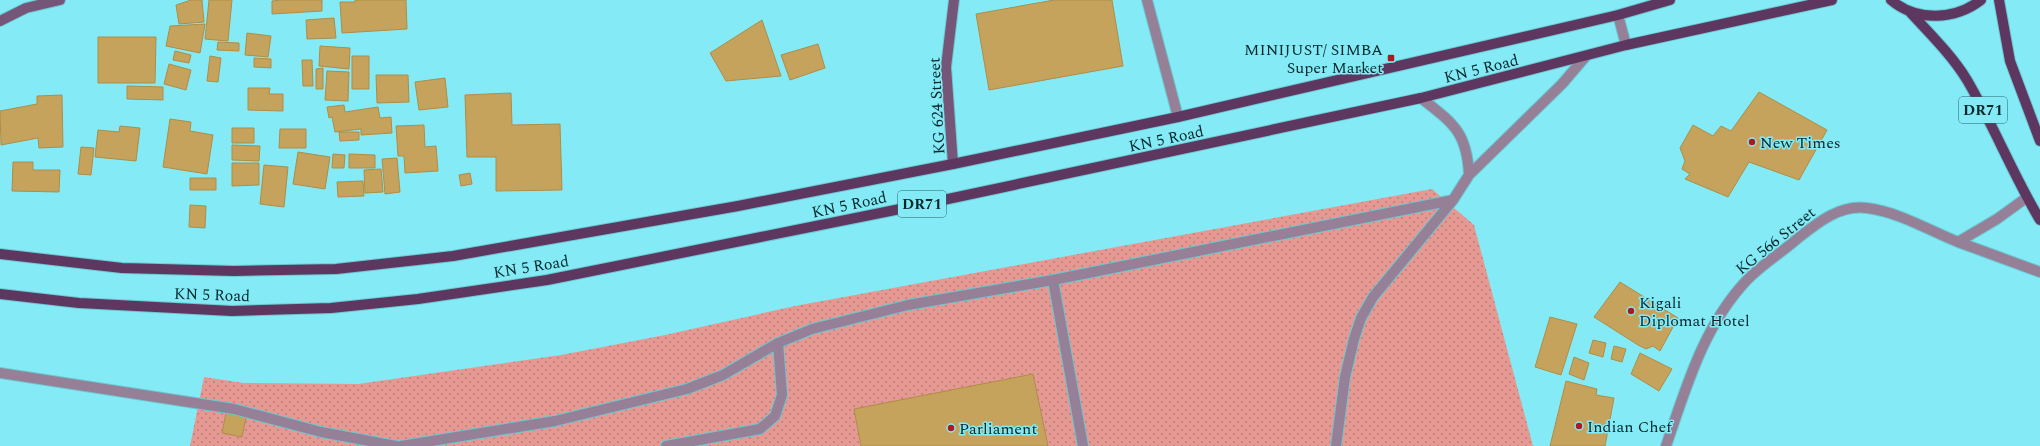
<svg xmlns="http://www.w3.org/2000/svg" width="2040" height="446" viewBox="0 0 2040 446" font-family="Spectral,serif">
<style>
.grass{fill:url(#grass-dots)}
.building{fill:#c5a35d;stroke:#ae8d46}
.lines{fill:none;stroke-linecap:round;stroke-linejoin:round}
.lane-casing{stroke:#6dc8d1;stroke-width:12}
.street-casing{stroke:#6dc8d1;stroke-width:12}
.secondary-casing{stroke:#6dc8d1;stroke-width:12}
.primary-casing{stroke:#6dc8d1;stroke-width:12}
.lane{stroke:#968098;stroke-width:10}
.street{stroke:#968098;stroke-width:10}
.secondary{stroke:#765678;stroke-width:10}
.primary{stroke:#5e3761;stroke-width:10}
.poi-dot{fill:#ac1824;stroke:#84ebf6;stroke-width:1.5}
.labels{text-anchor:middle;stroke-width:3;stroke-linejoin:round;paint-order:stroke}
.shield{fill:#84ebf6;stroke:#2a6268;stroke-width:1}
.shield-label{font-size:15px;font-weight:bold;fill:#04272b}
.poi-label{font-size:16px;fill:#04272b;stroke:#84ebf6;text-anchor:start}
.street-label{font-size:16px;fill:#04272b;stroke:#84ebf6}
</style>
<defs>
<pattern id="grass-dots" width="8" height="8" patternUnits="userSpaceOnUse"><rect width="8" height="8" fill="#e69993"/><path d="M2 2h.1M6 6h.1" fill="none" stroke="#b87d78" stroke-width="1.8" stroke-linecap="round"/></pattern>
</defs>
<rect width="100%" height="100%" fill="#84ebf6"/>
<!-- grass -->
<path class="grass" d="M1432 189 1474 225 1533 446H190L204 377 244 383 358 384 561 355 665 335 795 306Z"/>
<!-- building -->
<path class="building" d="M191 0H202L204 22 179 24 176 5Z
M209 0H232L228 41 205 39Z
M281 0H322V11L272 14V1Z
M355 0H406L407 29 342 33 340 2H355Z
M1054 0H1112L1123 66 989 90 976 14Z
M334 18 336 38 307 39 306 20Z
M762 20 781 76 726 81 710 53Z
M205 24 200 53 166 46 170 26Z
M247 33 271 36 268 57 245 55Z
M98 37H156L155 83H98Z
M218 42 239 43V51L217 50Z
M818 44 825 68 790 80 781 55Z
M320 46 350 48 349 69 319 66Z
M175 51 191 55 189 63 173 60Z
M210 56 221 58 218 82 207 81Z
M352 56H369V89H352Z
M254 58 271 59V68L254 67Z
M302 60H312L313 86H303Z
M169 64 191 70 186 90 164 84Z
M323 68V89H316V69Z
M327 71 349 72 348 101 325 100Z
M376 75H408L409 102 377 103Z
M445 78 448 107 419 110 415 82Z
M127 86 163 87V100L127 99Z
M248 88H270L269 94H283V111L248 110Z
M1759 92 1827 130 1799 180 1749 162 1728 197 1685 179 1690 174 1682 169 1685 161 1680 148 1693 125 1713 136 1721 126 1731 131Z
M511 93 512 125 560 124 562 190 496 191V157H467L465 95Z
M62 95 63 147 39 148 38 138 1 145 0 111 37 104V96Z
M344 105 345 112 378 107 380 118 391 117 392 133 361 135V129L335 132 332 117 329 118 327 107Z
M170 119 191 122 190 131 213 135 207 174 163 167Z
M424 125 425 147 436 146 438 171 405 173 404 156H398L396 126Z
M120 126 140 128 136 161 95 157 98 130 119 132Z
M232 128H254V143H232Z
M280 129H306V148H279Z
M339 132H359V140L340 141Z
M232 145 260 146 259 161 232 160Z
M81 147 94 148 91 175 78 174Z
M298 152 330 157 325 189 293 184Z
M333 154 345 155 344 168H332Z
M349 154 375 155V168H349Z
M397 158 400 192 385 194 382 159Z
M13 162H33V170H60L59 192 12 191Z
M232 163H259V185L232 186Z
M264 165 288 167 284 207 260 204Z
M381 169 383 192 365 193 364 170Z
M470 173 472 184 461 186 459 175Z
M190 178H216V190H190Z
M363 181 364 196 338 197 337 182Z
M190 205 206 206 205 228 189 227Z
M1620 282 1678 318 1660 351 1653 346 1646 349 1638 345 1594 317Z
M1550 317 1577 324 1561 375 1535 367Z
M1593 340 1606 343 1603 357 1589 353Z
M1614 346 1626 349 1622 362 1611 359Z
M1640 353 1672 369 1659 391 1631 374Z
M1574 357 1589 363 1584 380 1569 374Z
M1033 374 1048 446H861L854 409Z
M1566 381 1597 389 1596 395 1614 398 1605 446H1550Z
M226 413 246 417 242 437 222 433Z"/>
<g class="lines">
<!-- lane casing -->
<g class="lane-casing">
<path id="lane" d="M1618 15 1626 45
M1421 98C1453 123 1467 132 1469 175
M0 373 234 409 321 432 396 446
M401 446 555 421 687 389 723 375 778 343 812 329 908 305 1053 280
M666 446 760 429 775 416 782 395 778 343
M1083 446 1053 280 1453 200
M1336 446 1345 377 1354 339 1361 318 1373 297 1453 200 1469 175 1562 84 1586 56"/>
</g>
<!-- street casing -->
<g class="street-casing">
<path id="street" d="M1147 0 1178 117
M1958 242 1997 219 2026 198
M1666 446C1686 388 1703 327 1746 281 1761 265 1781 253 1797 239 1817 223 1840 204 1867 208 1899 212 1928 230 1958 242 1985 252 2013 262 2040 272"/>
</g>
<!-- secondary casing -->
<g class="secondary-casing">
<path id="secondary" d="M0 21 26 8 60 0
M953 164 946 67 954 0"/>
</g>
<!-- primary casing -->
<g class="primary-casing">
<path id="primary" d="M1891 0C1917 22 1955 20 1981 0
M1999 0 2010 61 2040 141
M1909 11C1929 33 1951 54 1967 80 1994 126 2013 175 2040 220
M0 254 122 268 234 271 336 269 453 256 738 206 953 164 1178 117 1618 15 1670 0
M0 294 79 303 232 311 331 308 418 299 547 280 915 206 1421 98 1626 45 1832 0"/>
</g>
<!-- lane -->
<use href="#lane" class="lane"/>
<!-- street -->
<use href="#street" class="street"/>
<!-- secondary -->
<use href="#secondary" class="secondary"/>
<!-- primary -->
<use href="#primary" class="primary"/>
</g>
<!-- markers -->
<g class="poi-dot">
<rect x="1387" y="54" width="8" height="8" rx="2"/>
<circle cx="1752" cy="142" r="4"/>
<circle cx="1631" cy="311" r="4"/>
<circle cx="1579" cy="426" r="4"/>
<circle cx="951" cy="428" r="4"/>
</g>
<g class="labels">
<!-- shield labels -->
<g class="shield">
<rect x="1959" y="97" width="48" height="26" rx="3"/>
<rect x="898" y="191" width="48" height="26" rx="3"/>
</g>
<g class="shield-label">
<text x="1983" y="115">DR71</text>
<text x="922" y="209">DR71</text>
</g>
<!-- poi labels -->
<g class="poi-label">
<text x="1383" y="55" text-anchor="end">MINIJUST/ SIMBA<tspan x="1383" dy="18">Super Market</tspan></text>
<text x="1760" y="148">New Times</text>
<text x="1639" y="308">Kigali<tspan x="1639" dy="18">Diplomat Hotel</tspan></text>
<text x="1587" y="432">Indian Chef</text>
<text x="959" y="434">Parliament</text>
</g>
<!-- street labels -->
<g class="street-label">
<text transform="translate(1481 68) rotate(-14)" y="6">KN 5 Road</text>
<text transform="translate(936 106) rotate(-93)" y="6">KG 624 Street</text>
<text transform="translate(1166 138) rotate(-12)" y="6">KN 5 Road</text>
<text transform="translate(849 204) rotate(-12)" y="6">KN 5 Road</text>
<text transform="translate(1775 240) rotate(-39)" y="6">KG 566 Street</text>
<text transform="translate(531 266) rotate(-9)" y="6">KN 5 Road</text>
<text transform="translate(212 294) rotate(2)" y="6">KN 5 Road</text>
</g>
</g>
</svg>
